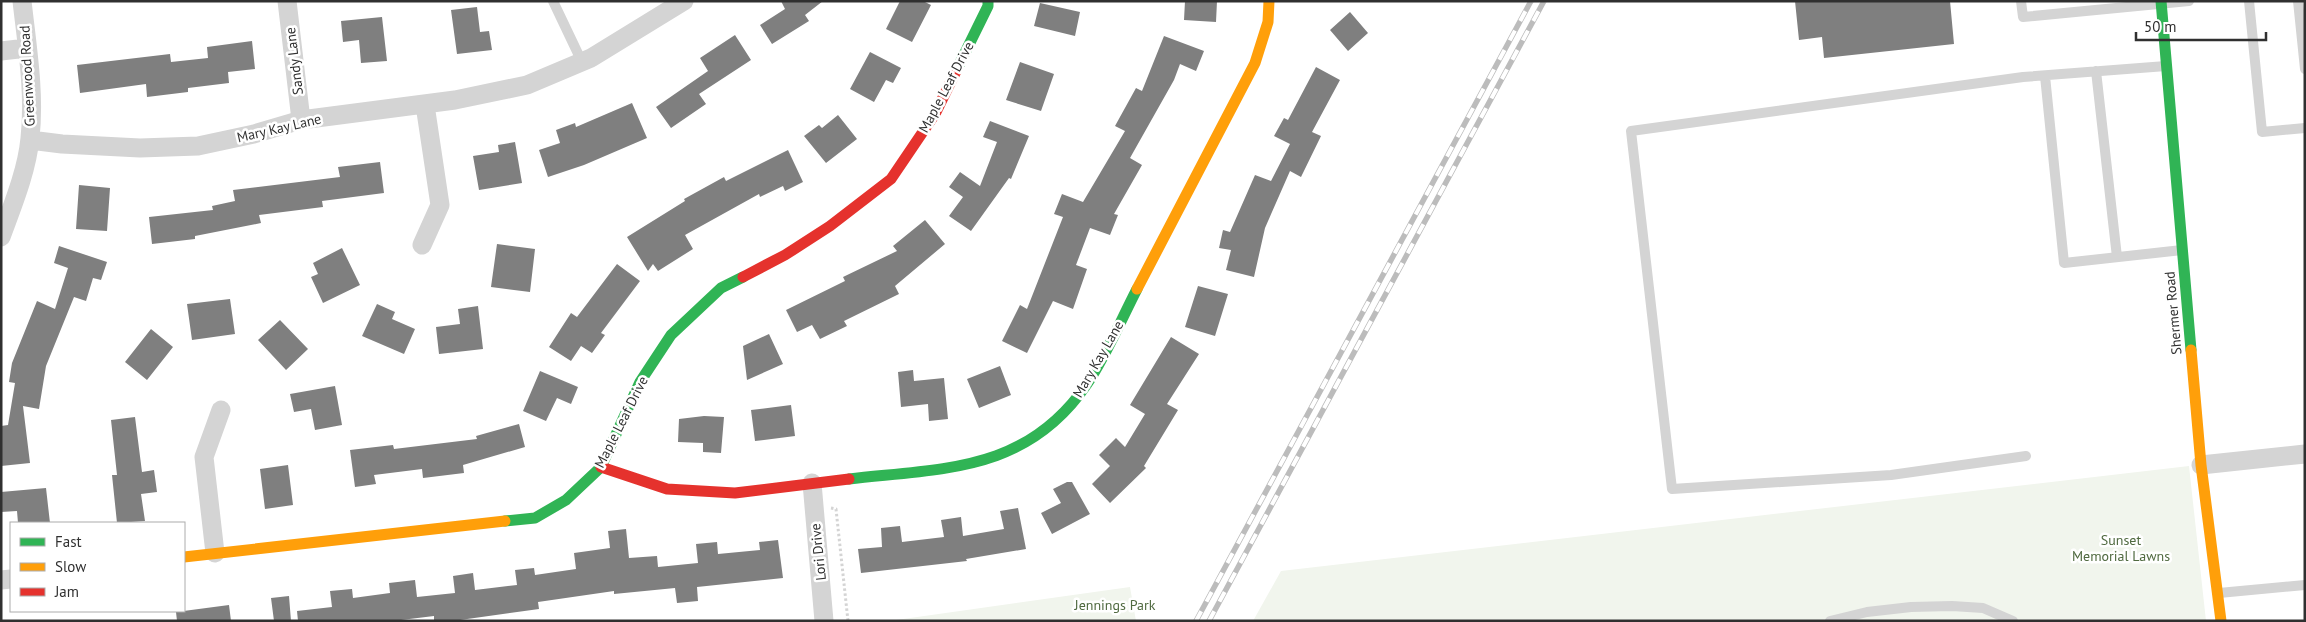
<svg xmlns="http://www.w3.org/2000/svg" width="2306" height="622" viewBox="0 0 2306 622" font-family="'PT Sans',sans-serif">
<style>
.green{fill:#f1f5ed}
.building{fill:#7f7f7f}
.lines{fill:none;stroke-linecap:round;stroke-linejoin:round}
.path{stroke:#d4d4d4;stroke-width:3;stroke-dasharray:2.5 2.5;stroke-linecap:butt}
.lane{stroke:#d4d4d4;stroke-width:10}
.street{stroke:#d4d4d4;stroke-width:19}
.fast{stroke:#30b455;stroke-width:11}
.slow{stroke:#ff9f0a;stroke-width:11}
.jam{stroke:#e5322d;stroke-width:11}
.rail-casing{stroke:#bcbcbc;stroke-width:5.5}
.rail{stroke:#fff;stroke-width:4;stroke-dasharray:11;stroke-linecap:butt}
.labels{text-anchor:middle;stroke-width:5;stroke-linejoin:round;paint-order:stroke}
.street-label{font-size:14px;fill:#303030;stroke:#fff}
.park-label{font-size:14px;fill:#506a40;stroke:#fff}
</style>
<rect width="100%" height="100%" fill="#fff"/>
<!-- green -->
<path class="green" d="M2189 466 2206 621H1253L1281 571Z
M1130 587 1136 621H889Z"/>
<!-- building -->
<path class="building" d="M781 1H823L805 15 809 21 772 44 760 25 785 9Z
M900 1H923L931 5 912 42 886 29Z
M1185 1H1217L1216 22 1184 20Z
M1795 1H1950L1954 44 1824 58 1822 37 1799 40Z
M1040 3 1080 12 1075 36 1034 26Z
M477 7 480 32 489 31 492 50 457 54 451 10Z
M1350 12 1368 33 1348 51 1330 30Z
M382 17 387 61 361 63 359 40 343 42 341 21Z
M735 35 751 60 699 94 706 104 671 128 656 107 708 71 700 58Z
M1164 36 1204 51 1196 71 1180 64 1174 80 1130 158 1142 165 1114 214 1118 215 1110 235 1090 228 1076 265 1087 269 1073 309 1053 301 1027 353 1002 341 1020 305 1027 309 1063 217 1054 214 1062 194 1083 202 1125 131 1115 126 1136 88 1142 91Z
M252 41 255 69 228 72 229 83 188 88V92L147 97 146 84 80 93 77 65 170 54 171 62 208 58 207 47Z
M870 52 901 68 893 83 886 80 874 102 850 89Z
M1020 62 1054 74 1041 111 1006 100Z
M1316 67 1340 80 1312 132 1321 136 1301 177 1290 171 1265 228 1254 277 1226 270 1231 250 1219 248 1223 230 1230 232 1255 175 1271 181 1290 144 1274 136 1284 118 1288 120Z
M632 103 647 138 584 165 548 177 539 150 560 143 556 130 575 123 576 127Z
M838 115 857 139 826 163 804 136 819 125 822 128Z
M990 121 1029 136 1011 179 1009 178 971 231 949 216 963 197 949 187 960 172 980 186 997 142 983 137Z
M515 142 522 183 479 190 473 156 499 152 498 145Z
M788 150 803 182 785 191 783 186 760 197 759 194 685 235 693 249 658 271 653 264 648 271 627 237 685 201 684 199 724 177 726 181Z
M380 162 384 193 322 201 323 207 259 215 261 223 195 236V239L152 244 149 217 213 210 212 206 235 201 233 190 340 177 338 167Z
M79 185 110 188 107 231 76 229Z
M925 220 945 244 895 286 899 294 844 321 847 326 820 339 812 325 797 332 786 310 845 281 843 277 897 251 893 246Z
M497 244 535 249 530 292 491 287Z
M59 246 107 262 101 280 93 278 86 301 74 297 46 366 39 409 23 406 30 463 1 466V426L8 425 15 383 9 382 12 363 37 301 55 309 68 268 54 263Z
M342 248 360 285 323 303 311 277 318 274 313 263Z
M617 264 640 281 601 333 605 335 592 353 581 346 571 361 549 347 571 313 577 317Z
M1198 286 1228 294 1215 336 1185 327Z
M230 299 235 334 192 340 187 304Z
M377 304 395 312 392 319 415 329 404 354 362 336Z
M478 306 483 349 439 354 436 327 460 324 458 309Z
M280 320 308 349 286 370 258 340Z
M151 329 173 347 147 380 125 362Z
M769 334 783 364 747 380 743 346Z
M1171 337 1199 354 1167 404 1178 410 1144 466 1146 468 1110 503 1092 484 1110 466 1099 455 1116 438 1125 447 1145 414 1130 405Z
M1000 366 1011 395 979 408 967 379Z
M913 370 914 381 944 378 948 419 929 421 928 404 901 407 898 372Z
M540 371 578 387 571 404 557 398 546 421 523 411Z
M335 386 342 425 315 430 311 409 294 412 290 394Z
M791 405 795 436 755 441 751 410Z
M704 416 724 417 721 453 703 452V443L678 442 679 419Z
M135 417 142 472 154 470 157 492 141 494 145 521 117 523 112 475H117L111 420Z
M519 424 525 447 463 465 464 473 423 478 422 469 374 475 376 484 355 487 350 450 393 445 394 449 477 439 476 436Z
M288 465 293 505 265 509 260 469Z
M1067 482H1072L1090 514 1052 534 1041 513 1061 503 1053 489Z
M46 488 50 523H18L17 511 1 512V492Z
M1018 508 1026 549 966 559 967 561 861 573 858 549 882 547 881 528 900 526 902 542 944 537 941 520 961 517 963 536 1004 529 1000 511Z
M626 529 629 558 657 556 658 567 698 563 696 544 717 542 718 554 760 550 759 542 778 540 783 578 697 587 698 601 677 603 675 588 614 594V591L538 602 539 609 453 621H434V616L393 621H298L297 611 332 607 330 591 352 589 353 598 390 593 389 583 415 580 417 597 455 593 453 576 473 573 475 590 517 585 515 570 534 568 535 575 576 569 574 553 610 548 608 531Z
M289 596 291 621H274L271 598Z
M229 605 231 621H177L176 612Z"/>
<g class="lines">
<!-- path -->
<path class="path" d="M831 508 836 509 848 621"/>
<!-- lane -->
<path class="lane" d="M553 1 582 62
M2021 1 2023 17 2189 1
M2249 1 2262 132 2305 128
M2298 1 2305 69
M2096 71 2117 257
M2045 76 2064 263 2182 250
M2026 456 1891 475 1672 489 1631 131 2023 77 2166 66
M2219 593 2305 585
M1830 621 1867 612 1911 607 1952 606 1983 608 2013 621"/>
<!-- street -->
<path class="street" d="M287 1 301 120
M1 51 27 48
M30 140 62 144 140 148 198 146 254 134 301 120 455 100 527 85 591 58 684 1
M1 237C12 207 27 171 30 138 35 93 27 46 22 1
M422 245 440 205 425 105
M2201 465 2305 454
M812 483 824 621
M215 553 204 457 221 410
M1 580 11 579"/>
<!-- fast -->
<path class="fast" d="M2161 1 2191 350
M957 69 988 6V1
M849 479C945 468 1027 472 1087 384 1106 356 1121 320 1137 289
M505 521 535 518 566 500 601 467 640 382 671 335 721 288 743 277"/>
<!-- slow -->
<path class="slow" d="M1137 289 1255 63 1268 22 1269 1
M2191 350 2201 465 2221 621
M184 557 505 521"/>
<!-- jam -->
<path class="jam" d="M743 277 785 255 830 226 891 179 935 114 957 69
M601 467 667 489 735 493 849 479"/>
<!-- rail casing -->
<g class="rail-casing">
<path id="rail" d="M1196 621 1531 1
M1209 621 1544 1"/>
</g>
<!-- rail -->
<use href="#rail" class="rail"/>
</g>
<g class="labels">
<!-- street labels -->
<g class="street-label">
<text transform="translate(294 61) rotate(-97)" y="5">Sandy Lane</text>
<text transform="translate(27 76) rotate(-93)" y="5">Greenwood Road</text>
<text transform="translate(946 87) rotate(-62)" y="5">Maple Leaf Drive</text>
<text transform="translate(279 128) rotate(-13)" y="5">Mary Kay Lane</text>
<text transform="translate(2173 313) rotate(-95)" y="5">Shermer Road</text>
<text transform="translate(1098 359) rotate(-60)" y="5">Mary Kay Lane</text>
<text transform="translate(621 422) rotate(-63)" y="5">Maple Leaf Drive</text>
<text transform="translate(818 552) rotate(-96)" y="5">Lori Drive</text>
</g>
<!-- park labels -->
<g class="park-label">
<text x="2121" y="545">Sunset<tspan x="2121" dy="16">Memorial Lawns</tspan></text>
<text x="1115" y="610">Jennings Park</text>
</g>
</g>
<!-- border -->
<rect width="2306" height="622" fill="none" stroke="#303030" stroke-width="5"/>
<!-- legend -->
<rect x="10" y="522" width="175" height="90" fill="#ffffff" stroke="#acacac"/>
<rect x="20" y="538" width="25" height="8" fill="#30b455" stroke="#acacac"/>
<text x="55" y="547" font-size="15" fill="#303030">Fast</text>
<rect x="20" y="563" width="25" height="8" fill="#ff9f0a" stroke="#acacac"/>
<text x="55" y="572" font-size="15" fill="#303030">Slow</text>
<rect x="20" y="588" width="25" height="8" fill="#e5322d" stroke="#acacac"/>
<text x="55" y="597" font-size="15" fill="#303030">Jam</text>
<!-- scale -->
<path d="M2136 32v8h130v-8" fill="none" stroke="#303030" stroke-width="2.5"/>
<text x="2144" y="32" font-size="15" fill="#303030" stroke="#ffffff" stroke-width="4" paint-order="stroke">50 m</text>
</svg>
